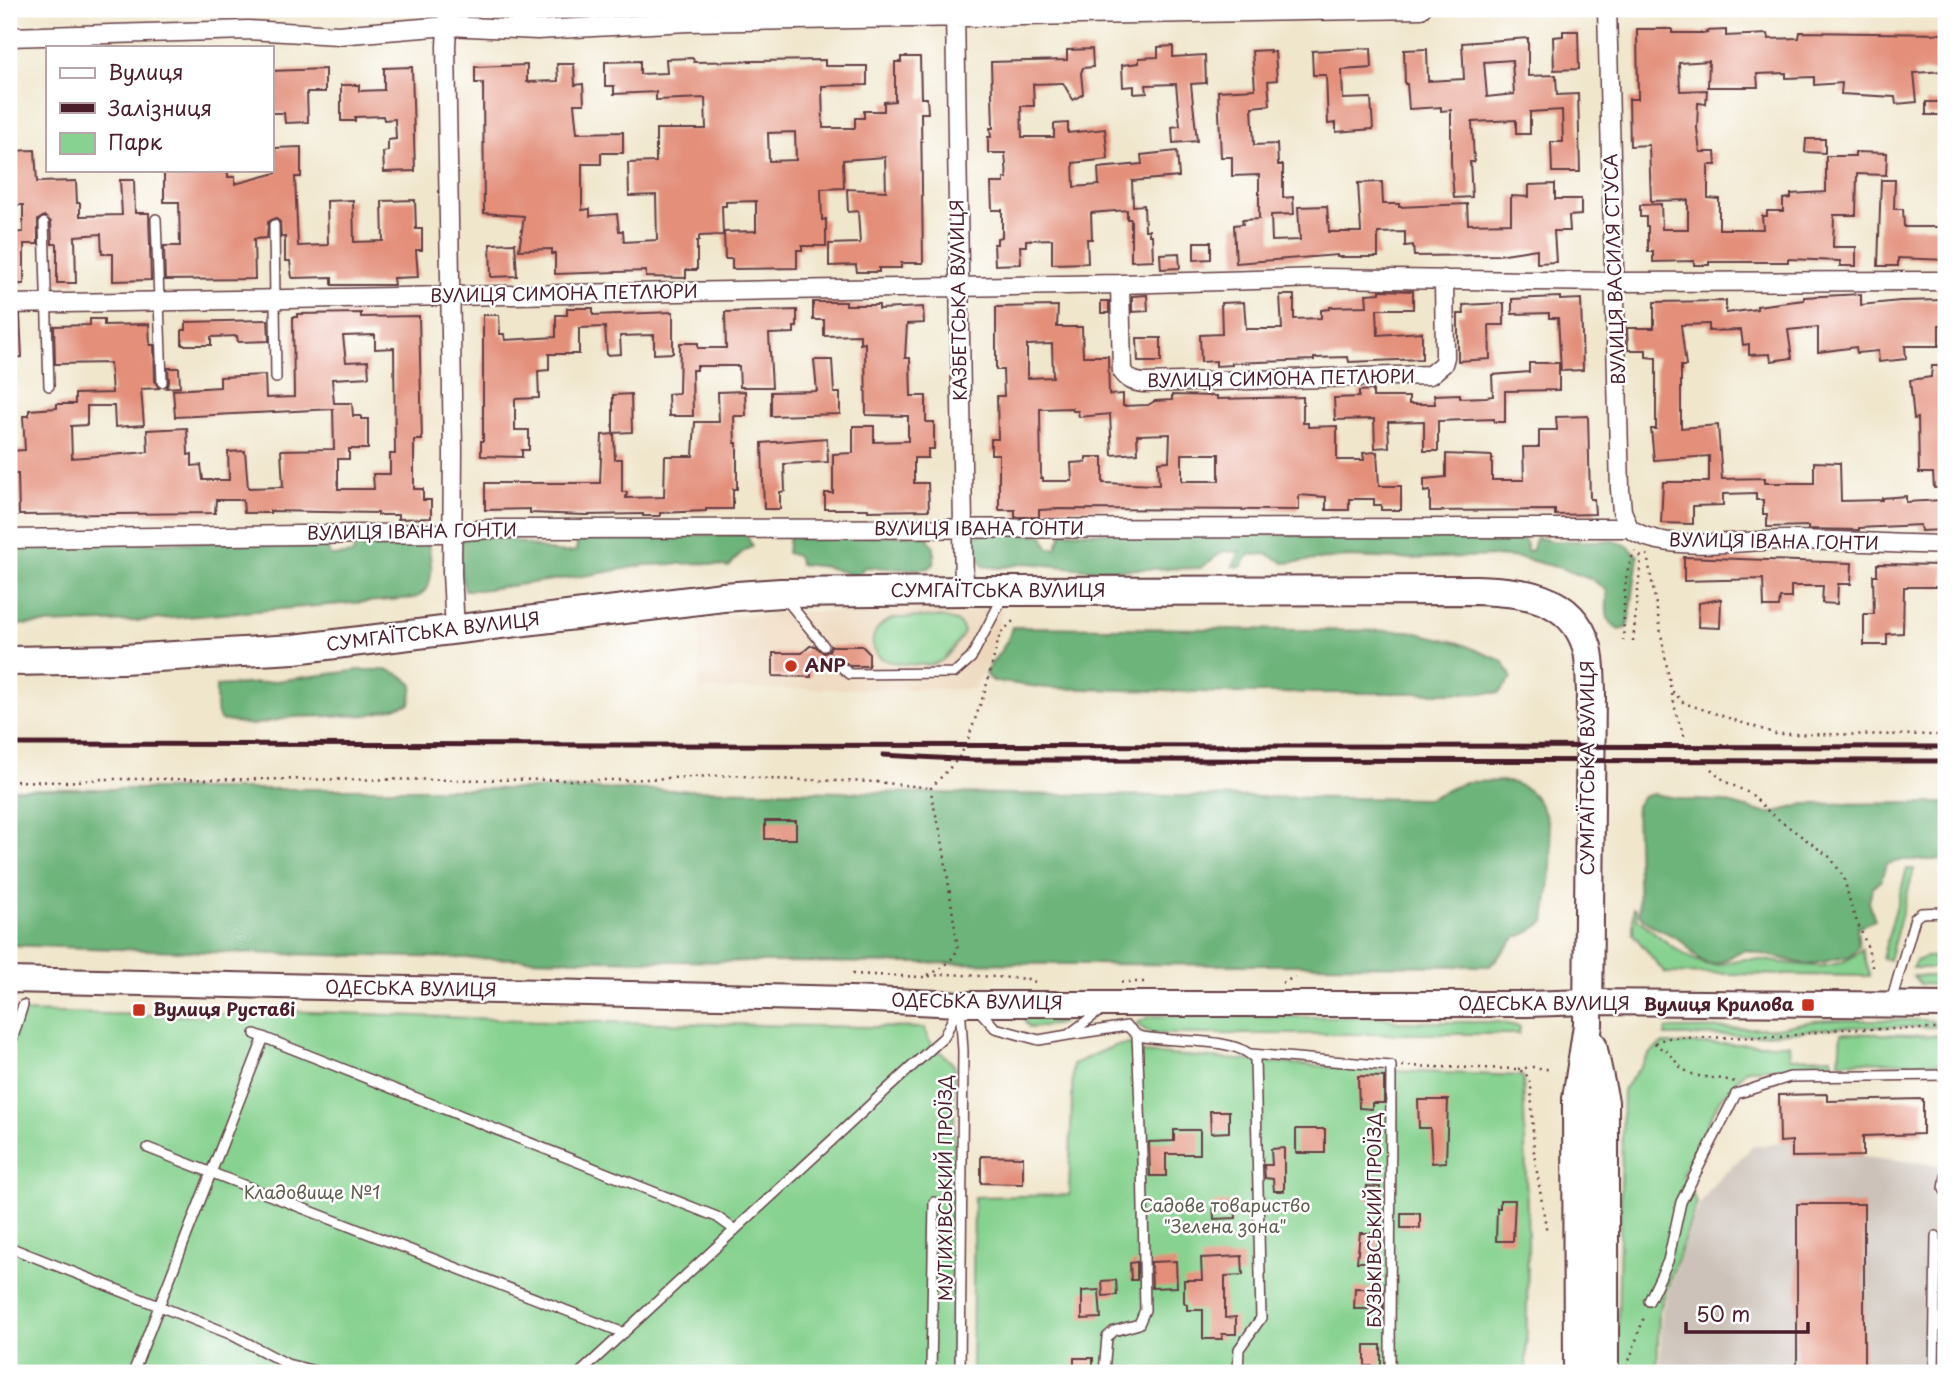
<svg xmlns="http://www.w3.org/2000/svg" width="1955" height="1382" viewBox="0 0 1955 1382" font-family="'Playpen Sans',sans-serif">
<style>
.built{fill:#edd7bb}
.industrial{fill:#ccc2b9}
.green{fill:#87d290;stroke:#68785e;stroke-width:2}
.forest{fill:#6db47a;stroke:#5c6a52;stroke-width:2}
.building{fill:#e38f7a;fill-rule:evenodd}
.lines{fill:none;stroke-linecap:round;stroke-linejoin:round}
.service-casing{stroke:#633d43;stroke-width:12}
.minor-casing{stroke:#633d43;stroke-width:21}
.secondary-casing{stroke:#633d43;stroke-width:28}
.primary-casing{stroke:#633d43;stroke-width:32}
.path{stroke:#633d43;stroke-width:2.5;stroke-dasharray:2 5;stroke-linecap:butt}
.service{stroke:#fff;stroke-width:9}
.minor{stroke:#fff;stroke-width:18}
.secondary{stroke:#fff;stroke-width:24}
.primary{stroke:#fff;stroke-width:28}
.rail{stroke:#4a1f2b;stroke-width:5}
.poi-dot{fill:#c8321e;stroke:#fff;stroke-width:2.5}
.labels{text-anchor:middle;stroke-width:5;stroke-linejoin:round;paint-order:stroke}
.street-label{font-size:18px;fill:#4a1f2b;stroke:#fff}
.poi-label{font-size:18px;font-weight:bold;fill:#4a1f2b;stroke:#fff;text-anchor:start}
.park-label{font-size:18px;fill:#5f5e4e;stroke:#fff}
</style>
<rect width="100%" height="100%" fill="#fff"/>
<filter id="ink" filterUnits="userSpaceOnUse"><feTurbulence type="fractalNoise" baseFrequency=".0143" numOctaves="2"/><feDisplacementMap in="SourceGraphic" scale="14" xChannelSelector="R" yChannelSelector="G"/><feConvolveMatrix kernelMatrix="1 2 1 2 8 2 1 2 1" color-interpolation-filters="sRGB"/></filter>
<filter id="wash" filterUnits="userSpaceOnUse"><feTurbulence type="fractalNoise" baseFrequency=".00686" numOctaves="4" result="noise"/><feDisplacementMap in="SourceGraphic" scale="28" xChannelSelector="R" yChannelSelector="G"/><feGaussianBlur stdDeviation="1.57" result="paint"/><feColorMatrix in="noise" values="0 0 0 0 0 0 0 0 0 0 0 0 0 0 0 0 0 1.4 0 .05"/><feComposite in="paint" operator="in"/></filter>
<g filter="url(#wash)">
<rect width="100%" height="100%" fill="#f0e6cc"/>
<!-- built -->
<path class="built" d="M1003 607 993 651 974 689H699V619L779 613Z"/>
<!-- industrial -->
<path class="industrial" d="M1792 1141 1793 1157 1864 1156 1946 1166V1373H1660L1662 1310 1689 1230 1700 1204 1714 1184 1752 1147Z"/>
<!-- green -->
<path class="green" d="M897 618C915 618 961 610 964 633 958 642 949 657 939 662 928 667 889 665 880 657 863 642 878 620 897 618Z
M1907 869H1914L1889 960 1882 958Z
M1633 908 1636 910 1637 918C1657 934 1680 956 1705 964 1719 969 1733 958 1747 959 1785 959 1832 980 1862 949L1870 976 1665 973 1633 934Z
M1926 957H1946V968H1912L1916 961Z
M1913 976H1946V986L1920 984Z
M260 1010 547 1021 925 1028 929 1041 954 1065 953 1373H9V1038L17 1012 201 1016Z
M1028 1016H1059L1063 1017 1064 1021 1059 1024 1030 1028 1024 1021Z
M1150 1016 1383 1017 1398 1022H1498L1520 1027 1519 1034H1152L1136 1024Z
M1836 1020H1925L1933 1021 1936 1027H1843L1755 1035 1665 1036 1666 1029 1777 1028 1813 1021Z
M1841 1033 1946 1036V1063L1839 1061Z
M1130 1044 1142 1053 1390 1071 1523 1076 1528 1243 1526 1373H972L974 1197 1069 1195 1073 1064 1114 1046Z
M1662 1044H1789L1790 1058 1832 1057 1833 1067 1747 1069 1720 1099 1682 1174 1697 1203 1659 1311 1657 1373H1617L1623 1090 1651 1052Z"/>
<!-- forest -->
<path class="forest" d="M1063 532 1522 538 1527 544V551L1533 550 1536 537 1552 541H1613L1626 545 1638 556 1631 609 1627 628 1619 630C1602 620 1608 607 1607 591L1593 580 1560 568 1521 558 1495 556 1405 559 1349 557 1285 563 1267 554 1249 555 1241 567 1233 566 1240 552 1224 551 1200 568 1095 570 1028 563 999 568 983 566 971 542 973 534 1043 535 1048 548H1056Z
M746 534 752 546 740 554 729 567 703 563 645 565 590 575 479 590H465C460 577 457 546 464 535 477 536 491 536 504 538 526 542 555 557 576 551L578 539 598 537Z
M926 535 934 547V563L929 568C910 571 885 567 865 567L856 576 827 567 800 564 797 556 787 553 789 537Z
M427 540C432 560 437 590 414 598L137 621 9 625V544L328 541 329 554 332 556 353 554 355 543Z
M1012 627 1409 631 1459 643 1503 661 1512 678 1499 693H1235L1047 688 993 681 985 674C994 656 1008 647 1012 627Z
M360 670C385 670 395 667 413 685L410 704 368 715 293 717 252 725 220 720 216 708V686L260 683Z
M1508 781C1514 784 1523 786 1528 790 1564 821 1549 882 1545 922L1529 932 1514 939 1490 966C996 963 502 965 9 945V789H585L1428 799 1465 782Z
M1653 794 1688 800 1720 801 1769 814 1805 804 1946 803V860H1903L1886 864 1881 880 1872 888 1869 902 1875 920 1857 927 1859 947 1851 956 1808 965 1746 950C1732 952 1725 965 1710 964 1697 963 1690 947 1680 940 1667 931 1647 927 1639 913L1636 806 1642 797Z"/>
<g id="blocks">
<!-- building -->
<path class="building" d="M1637 29H1672V33H1707L1706 31 1726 30V36L1768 34 1769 39 1799 38 1800 32 1946 34 1944 71 1914 73 1917 102 1896 104 1895 97 1841 94 1842 83 1814 85V77L1786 78V73L1757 74 1758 87H1708L1709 61 1679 63 1680 91 1707 90 1706 104 1698 103 1697 128 1700 152H1715L1716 165H1708V198L1719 199V229H1763L1762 216H1767V211H1783V199L1791 198V194L1826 192V156H1855V152L1887 153 1886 175 1857 174 1856 215H1834L1833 247H1856V266H1840V261L1788 259V262H1709V265H1694V261L1653 262V252H1648V226H1646V217H1640V205L1661 204 1662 229H1688V200L1651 201 1649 145 1630 146 1629 99H1638Z
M1563 31H1578L1579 69 1554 70 1553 37 1563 36Z
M1528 38V76L1556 75 1557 95 1578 94 1580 172H1552L1551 142H1563L1562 110 1530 112V134H1516V120L1472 122 1474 162H1470L1472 197 1454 198 1451 163V110L1441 111V107L1409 109 1407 84H1405L1404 50 1427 49 1428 81 1464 79 1462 43ZM1512 60 1514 94 1487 97 1484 62Z
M1173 46V57L1205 55 1206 83 1191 84 1197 141 1173 143 1172 127 1180 126 1176 84 1146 85 1147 93 1134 94V86L1123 87 1122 65 1139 63V58L1158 57V47Z
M1371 48 1372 68 1342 70 1343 99 1371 98 1373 129 1336 132V123L1328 124 1326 75H1313L1312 51Z
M1092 49 1093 67 1083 68 1081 73 1083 94 1073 100 1063 83 1033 84 1034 106H1021L1022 137H1054V124L1068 123V133L1105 129 1108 159 1073 163 1074 187 1099 185 1098 168 1142 164 1141 155 1177 151 1179 177 1132 181 1133 206 1144 205 1145 230H1149V235H1152L1153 260 1131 261V219H1127V210L1091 213 1092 239H1087L1088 263 1052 264V239L1026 240V246H1020L1021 264 995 265 994 244H997V238L1002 237V210H992L991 183H1004V178H1007L1005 153H988V137H991L990 128H993L991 62 1067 60V50Z
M1270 50V52H1275L1277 80 1268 81 1270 105 1252 107 1254 145 1277 144 1278 165H1283V198L1293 197 1294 214 1271 215 1272 241 1300 240 1298 207 1327 206 1329 232H1361L1358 183 1382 182 1383 204H1399V207L1467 204 1468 224 1511 223V196L1529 197V185L1555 184V199H1581V215L1569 216 1570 231H1554L1556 262 1537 263V249L1498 255 1414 256 1413 245 1405 246V232L1378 233V257H1337V255L1236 263 1234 225 1243 224 1242 220 1259 219V175L1232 176V157H1221L1218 91 1255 89 1252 51Z
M901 57H920L921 98H927L928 113H921L923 263H901V268H879V272H857L856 265 829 266V244L860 243 858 211 848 212 847 189 886 191 885 157 843 160 844 188 821 189 822 220 826 219V246H802V250H797V268L732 269V259H725L724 232 756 231V201L726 202V206H722L723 235 699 236V241H697V270H686V278L646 277V271L555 274V253L552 254V249L519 250 524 216 484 213 483 83H475V67L527 65V82L558 81 557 64H574L575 85 583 84 584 104H574L577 133 623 132V153H601V164H582V210L590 209V216L617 214 619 231H623L624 242 657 240 656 195 629 196 628 163 656 162V129H706L705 98 656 100V92L614 94V86H605V62L640 61V74L667 73 666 59 693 58 694 62 825 60V66H867V85L822 86 823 128H855V118H864V111H884V102L895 101V62H901ZM795 132 796 160 769 161 768 133Z
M412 67 415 171 384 172 383 152 388 151V140L396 139 395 119 384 120 383 116 355 117V121H341V85H359V91L384 90V68Z
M325 69V92H307L308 122 285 123 284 113H271V71Z
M1926 102H1946V115H1926Z
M1806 139H1825V153L1805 152Z
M301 147V177H295L298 246 328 245 327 201 353 200 354 242 383 241 382 201 415 200 416 229H422V250H416L418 277 393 278 394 285H332V277L292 278 290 261H285V237H281L280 222 275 218 268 222 267 238 254 239 255 279 165 280 164 246H180L179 202H164V170L228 172V177H235V184L276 173 275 148Z
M35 150 37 182 76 181 77 203H80V216L122 215 120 180H134L135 213H149L151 280 113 281V254H102L101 234 75 236 76 283H57V244H52L51 222 44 216 38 220V244H24V284H9V233L23 232V205H9V151Z
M1881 180H1895L1894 209H1903L1904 227H1946V260L1898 258V266H1878Z
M1194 242H1211V259L1194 260Z
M515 243 517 276 491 277 490 244Z
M1179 253 1180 268 1161 269 1160 254Z
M1380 290 1413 291V309H1377L1378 335 1422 332V359L1349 362 1348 357 1314 358V360L1232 363V365L1216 366V361L1201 362 1200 335 1222 334 1221 303 1244 302 1246 329H1282L1280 295H1294V319L1321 318V310L1330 309V307L1367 306 1366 294 1380 293Z
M1861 294V305L1900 301 1946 300V325H1939V346H1905L1906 359 1879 362 1878 351 1857 353 1856 347 1818 352V327L1788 330 1792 358 1771 361 1770 354 1749 355V344L1743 345 1741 330 1709 331V324L1681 325 1686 366H1681V428L1718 425 1722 479 1765 478V483H1814V462L1840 463 1841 501 1882 500V498L1906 496V502L1943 500 1944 530 1921 531 1920 525 1859 528V530L1808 529 1809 526 1767 527V514H1763V500H1756V493L1723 494V505L1693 506V524L1661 523 1663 482H1709V456L1654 460 1651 429H1656V358L1646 357V350H1628L1627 328H1654V302L1726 301V313L1757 309V306L1804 300V297Z
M1147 295 1148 311 1132 312V296Z
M1560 297V300L1581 299 1583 370 1561 371 1558 318H1549V313L1512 314V299Z
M1101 301H1109V313H1101Z
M813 302H846V305H879V309L923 307 924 323 907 324 905 358H910L911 396H926V422H934V449H928V458H914V483H928L929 510 868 511V509H825V493H833V454L853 453V426H874V442L908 441V416L866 415 865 343 860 344V335L824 336V320H813Z
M1504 303V325H1489L1490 359 1458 361V314H1464L1463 305Z
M1058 306 1057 327H1082L1083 356H1108L1109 395 1123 394V406L1148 405 1155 401 1172 400V395L1217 396V399L1303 397V423H1308V427L1337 426V460H1364L1363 453 1377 452 1379 486H1401V510H1381V505H1374V499H1349V510H1326V497L1299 495V510L1058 509 1039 510V517H1015V510H999V454H991V439H998L997 396H1004L1003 370H996V307ZM1052 344 1053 377 1027 378V345ZM1072 408 1073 411H1078L1079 417 1110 414 1112 455 1138 453 1137 435 1170 434 1169 461 1158 462 1159 485 1103 483V457H1086V462L1071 463 1072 481H1043V478H1041L1040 409ZM1182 454H1219V481H1182Z
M567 308H593V315L673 312V353L654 354V335L620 336 621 354 607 355 605 327 579 328V354H549V370L538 371 539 398 515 399V430H529V450H522V457L481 456V441H483V315H499L500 334H504L505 340 556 337V315H567Z
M797 310V327H794V333L769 334 772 387H740L739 366H697V370H692L693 416H669L668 394 679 393 680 343H698V348H726L725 312Z
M361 313V317L419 316 422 440H414V489H423V500H431V518L398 519V515H378V513L270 511V513H244L243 500H216L215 513 19 515 18 474H9V451L25 450 23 416H29V410L57 408V404H75V394L112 393 110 363 55 364 54 326 90 325V319H104V325L149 324 150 345H154L155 382 159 388 141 389 144 425 115 427 114 406H87V425L71 426 72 458 148 452 147 430 187 428 188 455 192 454V466L201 465 203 480H229L228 452 245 451 248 488 283 487 281 450 334 449 333 409 175 417 173 390 220 387V377L265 375 266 398 294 397 293 317H297V314ZM375 335V349L394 348 395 454H390V474H373L374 489H338V459H349V449H368V419H361V416H353L352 403H334L332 379 369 377 368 361 346 362 343 336Z
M9 315H20L22 357 9 358Z
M268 320 269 341 238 342 237 336 211 337V345H182V330H186V322Z
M1137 338H1161V362H1138Z
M814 360H832L834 393H840V414L771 416V392L817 391Z
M1529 363H1559V390L1505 391V422H1494V419L1438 421V451H1424V421L1388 422 1389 447 1375 448 1374 419 1335 420 1334 398 1359 397V391L1373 390V397H1409V404H1435L1434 395 1460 394V398L1486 397 1493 396 1492 375 1529 372Z
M1932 366H1946V410H1942V441H1946V487L1934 488 1933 473H1919L1918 418 1914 419 1910 380 1931 377Z
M168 368H179L180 387 166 388 169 382Z
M745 391 746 416H734L735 443H737V489H733V509H706V511L660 513V516H643V514L585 515 530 513V509L485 510V483H600L602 435 614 434 615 459H622V492H627L626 498 664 497 665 456H693L695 422H719L718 392Z
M631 394 632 432 613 433V395Z
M1588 416 1590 499H1594L1595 514 1555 515V510L1430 511V491L1424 492V479L1446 477V454L1492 456V480H1524L1523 447H1539V430H1557L1556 417Z
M827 438 828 462 784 464 785 491 780 492V509H764L762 443Z
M1684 557 1852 563 1851 584H1838L1837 604 1822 603 1823 586H1791V598H1780L1779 607H1764L1763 579 1684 581Z
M1877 564 1945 565 1944 587H1904L1903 633 1887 634V645H1864V614H1874L1873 575H1877Z
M1721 599 1720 628 1698 627 1699 603Z
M810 646H815L824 653 829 651 831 646H862L869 653V666H851L840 659 835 661 833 666H811V677L773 676V653H802Z
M765 821H796V839H765Z
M1358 1076 1384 1077V1103H1372V1109L1359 1108Z
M1827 1094V1101L1923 1099V1134L1863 1136V1156L1792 1157V1141L1780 1142 1779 1095Z
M1418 1100H1448L1446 1162 1432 1163 1430 1128H1419Z
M1210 1111H1229V1132L1211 1133Z
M1296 1129H1325V1153H1296Z
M1174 1130H1200V1154H1166V1176H1150L1149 1142 1174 1141Z
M1284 1148V1191H1274L1273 1179 1265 1178 1264 1165H1272L1271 1149Z
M981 1156 1023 1157V1184L981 1183Z
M1367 1186 1380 1187V1201L1366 1200Z
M1500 1200H1515L1513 1241H1496L1497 1208H1500Z
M1235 1202 1236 1218 1214 1219 1213 1203Z
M1797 1204H1864V1373H1797Z
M1401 1213H1420V1228H1401Z
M1360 1233H1378V1262H1357Z
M1242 1256 1243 1275 1225 1276V1318L1236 1317V1334H1222V1339H1203V1310H1187V1305L1184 1302V1280H1202L1201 1258Z
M1176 1261 1177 1287 1152 1288 1151 1262Z
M1137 1262V1280H1131L1130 1263Z
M1116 1280 1117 1295 1103 1296 1102 1281Z
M1355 1288 1383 1289V1309H1354Z
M1099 1290 1101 1318 1082 1319V1291Z
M1365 1345H1381V1366H1365Z
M1074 1358H1093V1373H1074Z"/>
</g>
</g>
<g filter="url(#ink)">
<use href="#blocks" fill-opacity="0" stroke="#633d43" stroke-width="2"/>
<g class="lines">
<!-- service casing -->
<g class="service-casing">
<path id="service" d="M156 219 162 382
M44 223 49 386
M274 225 276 378
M784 597 824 646
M840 666 850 674 954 673 971 658 1004 595
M1891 1002 1915 918 1921 913 1946 912
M960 1005 963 1051 960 1373
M977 1008 995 1028 1039 1040 1068 1035 1101 1010
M255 1034 717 1217 735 1230
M1068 1035 1127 1026C1131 1029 1134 1034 1139 1036 1168 1044 1235 1035 1255 1059L1261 1318 1239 1349 1238 1373
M9 1050 23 1005
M1251 1054 1391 1066 1390 1373
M148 1148 624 1333
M1946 1176 1944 1189 1946 1192
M9 1247 230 1334 287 1364 323 1373
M1649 1301 1668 1261 1681 1202 1736 1094 1790 1077 1946 1075
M133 1373 264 1037
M580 1373 934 1046 944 1037 959 1005
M931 1373 934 1202
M1104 1373 1107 1337 1114 1331 1139 1324 1145 1310 1142 1156 1137 1035
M1934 1373 1936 1236"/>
</g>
<!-- minor casing -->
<g class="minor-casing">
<path id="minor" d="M448 9 446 46 453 451 452 573 455 630
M1607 9 1620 489 1622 511 1629 528
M955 10 964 591
M9 37 248 30 338 35 447 26 537 30 688 22 1421 9
M1120 284 1122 371C1128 380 1134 382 1144 383L1430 375 1443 364 1445 357 1444 279
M9 304 1120 284 1322 278 1616 282 1946 281
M9 539 440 533 490 529 1629 528C1664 554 1743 540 1786 540 1839 540 1893 544 1946 545"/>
</g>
<!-- secondary casing -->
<g class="secondary-casing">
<path id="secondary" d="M9 980 850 999 960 1004H1527L1588 1002 1946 1005"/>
</g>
<!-- primary casing -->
<g class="primary-casing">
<path id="primary" d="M9 661 123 659 294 649 723 597 781 593 964 591 1475 590C1520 592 1571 594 1587 647 1591 661 1590 677 1591 691L1588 1025 1577 1099 1578 1373
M1592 1045 1604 1102V1373"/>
</g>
<!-- path -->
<path class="path" d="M1647 554 1671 690 1684 703 1776 734 1946 735
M1623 641C1625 612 1621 577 1635 551
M1633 641 1641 559 1640 551
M1672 694 1677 717 1685 738
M1711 769 1726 782 1751 794 1770 813 1831 858 1844 878 1852 910 1868 948 1873 971
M9 781 66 782 102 779 625 780 735 775 768 779 877 782 931 788
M852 974 923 977 947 974 1028 979 1035 982
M928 975C942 969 952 962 958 948 952 912 948 876 942 840 939 822 932 806 931 788L958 759 966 745 985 691 1000 634 1015 619
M1121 982H1146
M1282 983 1295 977
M1655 1043 1666 1038 1780 1037 1839 1029H1946
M1655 1043 1657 1047C1675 1051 1672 1063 1686 1071 1701 1080 1718 1076 1735 1082
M1402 1066 1518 1069 1526 1074 1531 1085 1534 1154 1547 1233
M1518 1069 1533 1067 1552 1070
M1627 1367 1645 1314"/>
<!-- service -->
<use href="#service" class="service"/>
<!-- minor -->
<use href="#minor" class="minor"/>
<!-- secondary -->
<use href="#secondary" class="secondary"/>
<!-- primary -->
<use href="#primary" class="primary"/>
<!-- rail -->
<path class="rail" d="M9 744 1946 747
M883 755 974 760 1946 761"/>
</g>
</g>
<!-- markers -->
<g class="poi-dot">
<circle cx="791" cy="666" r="7"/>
<rect x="1801" y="998" width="14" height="14" rx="3.5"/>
<rect x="132" y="1003" width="14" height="14" rx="3.5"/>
</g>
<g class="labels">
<!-- street labels -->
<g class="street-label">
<text transform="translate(1615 269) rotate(-92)" y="6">ВУЛИЦЯ ВАСИЛЯ СТУСА</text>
<text transform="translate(564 294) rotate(-1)" y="6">ВУЛИЦЯ СИМОНА ПЕТЛЮРИ</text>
<text transform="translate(959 300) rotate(-91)" y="6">КАЗБЕТСЬКА ВУЛИЦЯ</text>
<text transform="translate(1281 379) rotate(-1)" y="6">ВУЛИЦЯ СИМОНА ПЕТЛЮРИ</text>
<text x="979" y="535">ВУЛИЦЯ ІВАНА ГОНТИ</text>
<text transform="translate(412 532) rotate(-1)" y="6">ВУЛИЦЯ ІВАНА ГОНТИ</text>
<text transform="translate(1774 542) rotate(1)" y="6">ВУЛИЦЯ ІВАНА ГОНТИ</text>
<text x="998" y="597">СУМГАЇТСЬКА ВУЛИЦЯ</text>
<text transform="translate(433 632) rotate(-7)" y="6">СУМГАЇТСЬКА ВУЛИЦЯ</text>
<text transform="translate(1588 768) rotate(-90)" y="6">СУМГАЇТСЬКА ВУЛИЦЯ</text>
<text transform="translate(411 989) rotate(1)" y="6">ОДЕСЬКА ВУЛИЦЯ</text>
<text transform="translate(977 1002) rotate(1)" y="6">ОДЕСЬКА ВУЛИЦЯ</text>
<text x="1544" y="1010">ОДЕСЬКА ВУЛИЦЯ</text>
<text transform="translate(946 1188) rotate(-90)" y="6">МУТИХІВСЬКИЙ ПРОЇЗД</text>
<text transform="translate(1375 1220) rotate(-90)" y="6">БУЗЬКІВСЬКИЙ ПРОЇЗД</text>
</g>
<!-- poi labels -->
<g class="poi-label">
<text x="805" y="672">ANP</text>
<text x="1794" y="1011" text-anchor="end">Вулиця Крилова</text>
<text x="153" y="1016">Вулиця Руставі</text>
</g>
<!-- park labels -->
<g class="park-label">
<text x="312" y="1199">Кладовище №1</text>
<text x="1225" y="1212">Садове товариство<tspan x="1225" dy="21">"Зелена зона"</tspan></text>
</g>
</g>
<!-- margin -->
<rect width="1955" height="1382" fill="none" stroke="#fff" stroke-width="35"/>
<!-- legend -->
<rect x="46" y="46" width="228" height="126" fill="#ffffff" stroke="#b7a5aa" stroke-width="2"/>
<rect x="60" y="68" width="35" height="10" fill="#ffffff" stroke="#b7a5aa" stroke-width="2"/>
<text x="108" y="80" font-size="21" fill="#4a1f2b">Вулиця</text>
<rect x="60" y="103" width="35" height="10" fill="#4a1f2b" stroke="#b7a5aa" stroke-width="2"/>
<text x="108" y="116" font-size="21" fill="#4a1f2b">Залізниця</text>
<rect x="60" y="133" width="35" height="21" fill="#87d290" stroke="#b7a5aa" stroke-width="2"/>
<text x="108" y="150" font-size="21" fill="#4a1f2b">Парк</text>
<!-- scale -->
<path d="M1686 1322v10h122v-10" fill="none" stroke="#4a1f2b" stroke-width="3.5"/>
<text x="1696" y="1322" font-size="21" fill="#4a1f2b" stroke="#ffffff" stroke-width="5" paint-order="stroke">50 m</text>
</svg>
